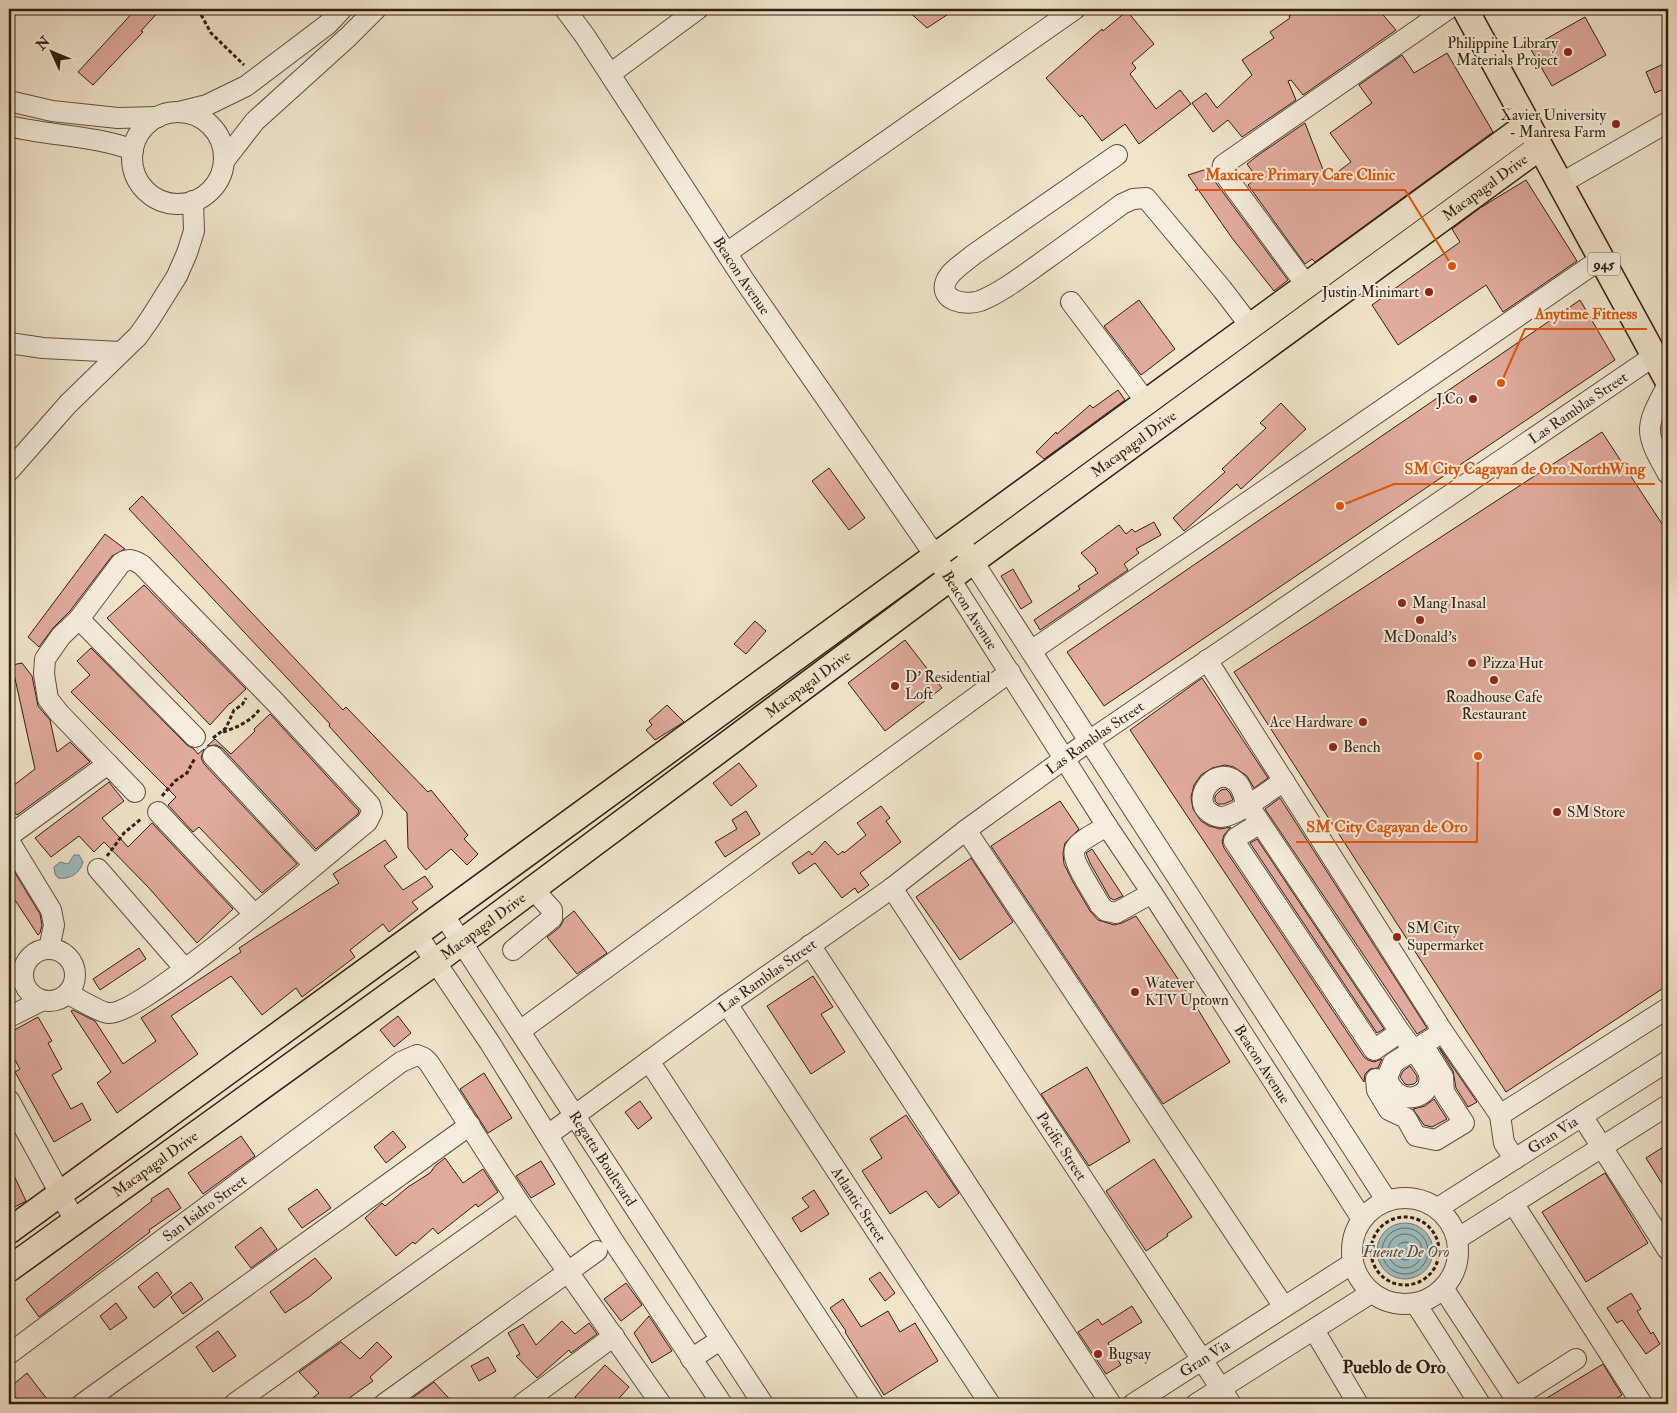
<svg xmlns="http://www.w3.org/2000/svg" width="1677" height="1413" viewBox="0 0 1677 1413" font-family="'IM FELL Double Pica',serif">
<style>
.water{fill:#9bbdbd;stroke:#717e78}
.lines{fill:none;stroke-linecap:round;stroke-linejoin:round}
.shore{stroke:#666e67;stroke-width:1}
.building{fill:#e0aa9d;stroke:#311f11}
.minor-casing{stroke:#615040;stroke-width:22}
.major-casing{stroke:#311f11;stroke-width:28}
.path{stroke:#311f11;stroke-width:3;stroke-dasharray:4 2.5;stroke-linecap:butt}
.minor{stroke:#f5eddd;stroke-width:20}
.major{stroke:#f0e4cb;stroke-width:25}
.poi-dot{fill:#8f2418;stroke:#f5eddd;stroke-width:2}
.labels{text-anchor:middle;stroke-width:4;stroke-linejoin:round;paint-order:stroke}
.shield{fill:#f5eddd;stroke:#6c5d4e;stroke-width:1}
.shield-label{font-size:14px;font-weight:bold;fill:#311f11}
.poi-label{font-size:15px;fill:#311f11;stroke:#f5eddd;text-anchor:start}
.street-label{font-size:15px;fill:#311f11;stroke:#f5eddd}
.water-label{font-size:16px;font-style:italic;fill:#514e45;stroke:#f5eddd}
.quarter-label{font-size:18px;font-weight:bold;fill:#311f11;stroke:#f5eddd}
.leader{fill:none;stroke:#df560c;stroke-width:2}
.callout-dot{fill:#df560c;stroke:#f5eddd;stroke-width:2}
.callout-label{font-size:16px;text-anchor:middle;font-weight:bold;fill:#df560c;stroke:#f5eddd;stroke-width:4;stroke-linejoin:round;paint-order:stroke}
</style>
<rect width="100%" height="100%" fill="#f0e4cb"/>
<filter id="stains"><feTurbulence type="fractalNoise" baseFrequency=".004" numOctaves="4"/><feColorMatrix values="0 0 0 0 .2 0 0 0 0 .09 0 0 0 0 .02 0 0 0 .5 -.17"/></filter>
<radialGradient id="worn" r=".72"><stop offset=".6" stop-color="#630" stop-opacity="0"/><stop offset="1" stop-color="#630" stop-opacity=".3"/></radialGradient>
<!-- water -->
<path class="water" d="M74 855H79L83 862C80 873 70 880 58 878L55 874 54 867 60 862 68 864Z
M1377 1251a28 28 0 1 1 56 0a28 28 0 1 1-56 0Z"/>
<g class="lines">
<!-- shore -->
<path class="shore" d="M1382 1251a23 23 0 1 1 46 0a23 23 0 1 1-46 0Z
M1388 1251a17 17 0 1 1 34 0a17 17 0 1 1-34 0Z
M1396 1251a9 9 0 1 1 18 0a9 9 0 1 1-18 0Z"/>
</g>
<!-- building -->
<path class="building" d="M136 9H161L141 31 143 32 93 85 78 72Z
M906 9H956L927 28Z
M1299 9H1378L1396 30 1303 95 1291 80 1288 81 1296 100 1242 137 1228 120 1213 132 1192 103 1206 93 1217 108 1252 75 1242 60 1274 38 1270 32 1290 18 1289 16Z
M1127 11 1154 44 1132 63 1136 68 1130 74 1156 109 1180 90 1191 104 1139 144 1125 124 1102 141 1082 115 1080 117 1046 78 1102 29 1103 31Z
M1585 17 1606 55 1552 86 1530 48Z
M1447 53 1493 132 1315 262 1312 259 1305 264 1248 185 1257 178 1247 164 1257 156 1305 123 1327 180 1351 162 1330 133 1372 103 1359 85 1402 55 1414 73Z
M1668 62V87L1655 93 1646 72Z
M1210 168 1212 176 1216 183 1288 280 1274 291 1232 238 1188 175Z
M1526 180 1577 261 1503 312 1486 285 1398 345 1372 305 1460 242 1452 229 1480 208Z
M1139 300 1175 349 1141 375 1104 326Z
M1580 300 1615 360 1104 706 1067 652Z
M1118 390 1125 400 1044 459 1036 452 1056 432 1057 434 1090 405 1093 408Z
M1281 403 1306 429 1241 489 1237 484 1184 531 1173 518 1225 472 1222 469 1266 428 1260 423Z
M1602 432 1668 533V985L1506 1092 1234 672Z
M829 468 865 518 849 530 812 481Z
M142 496 343 710 346 707 428 792 431 790 468 835 464 839 478 854 467 865 451 849 426 870 408 848 407 813 329 726 330 724 129 509Z
M1154 522 1161 535 1136 549 1139 553 1124 564 1128 570 1040 630 1034 620 1080 589 1078 586 1098 573 1095 570 1096 569 1081 553 1119 525 1126 534 1132 529 1135 532Z
M105 534 125 549 112 556 70 611 53 628 39 647 28 637Z
M1013 569 1032 602 1021 609 1001 576Z
M144 585 246 689 230 704V703L210 725 107 618Z
M755 621 766 631 746 654 734 644Z
M905 640 942 688 885 731 848 683Z
M91 648 187 745 194 749 198 754 204 749 201 758 204 764 297 864 262 893 199 827 193 832 168 805 176 797 71 692 90 675 77 661Z
M22 663 32 676 38 706 50 720 57 752 70 742 90 762 17 815 9 804V789L35 769 12 665Z
M1202 678 1268 778 1254 788 1247 776 1234 767 1225 765 1212 768 1201 775 1194 785 1191 797 1193 809 1201 821 1209 826 1220 829 1231 827 1224 835 1222 842 1224 848 1364 1057 1368 1060 1374 1062 1382 1059 1378 1068 1370 1069 1365 1074 1364 1082 1130 730Z
M667 705 684 722 655 740 646 730 652 725 649 721Z
M270 714 359 811 358 814 316 849 222 748 216 745 207 746 215 739 231 754 255 731 254 729Z
M739 763 757 786 731 806 713 783Z
M109 782 124 801 102 818 128 847 152 823 233 909 197 943 149 888 104 842 94 852 79 836 51 857 35 838Z
M1226 789 1230 793 1233 800 1224 804H1218L1215 801V796L1221 790Z
M1280 798 1427 1028 1417 1034 1265 809Z
M1060 801 1079 829 1065 843 1063 853 1064 864 1073 882 1090 911 1098 920 1114 925 1122 923 1136 916 1196 1006 1230 1062 1163 1104 991 846Z
M881 806 890 818 886 821 901 842 860 873 869 885 858 893 855 888 842 898 815 863 799 874 792 863 809 851 812 855 825 841 838 855 843 851 844 853 866 835 857 823Z
M746 811 760 834 725 857 715 842 737 829 732 820Z
M1257 839 1384 1029 1377 1033 1250 843Z
M385 840 397 857 384 866 403 890 425 876 433 887 412 902 418 909 389 932 383 924 350 950 355 957 302 997 296 988 262 1015 231 976 171 1016 198 1054 117 1113 97 1083 111 1072 71 1011 73 1010 95 1021 123 1064 156 1041 141 1018 241 952 239 948 339 883 333 874Z
M1092 849 1123 896 1114 900 1110 898 1090 863 1086 853Z
M971 858 1013 922 960 960 916 897Z
M9 863 40 914 42 925 40 933 38 935 9 891Z
M574 911 607 953 577 974 547 937 560 927 564 919Z
M139 948 146 959 100 990 93 979Z
M813 976 833 1007 821 1014 845 1052 811 1074 767 1006Z
M398 1016 411 1033 394 1047 380 1030Z
M38 1017 52 1041 48 1043 62 1069 52 1075 71 1109 82 1103 91 1120 54 1142 15 1072 20 1069 9 1049V1033Z
M1439 1048H1440L1477 1102 1468 1107 1456 1088 1453 1071Z
M1410 1066 1417 1076V1081L1414 1084 1408 1085 1405 1084 1400 1077 1403 1071Z
M1087 1067 1130 1141 1089 1166 1041 1094Z
M484 1073 512 1118 488 1133 460 1089Z
M1434 1099 1447 1119 1432 1127 1424 1125 1413 1109 1425 1106Z
M640 1101 652 1118 638 1129 625 1112Z
M906 1115 959 1193 939 1208 926 1191 890 1214 862 1171 882 1158 870 1139Z
M393 1131 406 1147 386 1163 374 1147Z
M241 1136 255 1156 203 1194 188 1173Z
M1668 1144V1193L1646 1158Z
M445 1158 463 1183 483 1169 498 1192 478 1207 476 1204 438 1234 433 1228 415 1244 413 1242 396 1256 365 1218 382 1203 385 1206 408 1187 430 1173 435 1166Z
M1154 1159 1192 1217 1167 1234 1168 1236 1146 1251 1106 1191Z
M541 1161 555 1184 531 1198 516 1176Z
M9 1165 26 1201 9 1210Z
M1605 1173 1648 1243 1586 1282 1542 1212Z
M168 1188 181 1208 149 1230 150 1232 39 1317 26 1299 152 1201 151 1199Z
M317 1189 331 1208 302 1228 288 1209Z
M814 1190 829 1214 801 1232 792 1218 809 1207 802 1198Z
M261 1227 277 1249 251 1268 235 1247Z
M315 1258 332 1278 309 1297 285 1313 270 1292Z
M157 1272 172 1293 154 1308 138 1287Z
M880 1272 895 1293 885 1301 869 1279Z
M191 1282 203 1299 183 1314 171 1297Z
M626 1283 642 1305 621 1321 604 1299Z
M1631 1293 1641 1309 1637 1311 1651 1334 1653 1332 1660 1344 1646 1354 1622 1320 1617 1323 1607 1308Z
M843 1299 861 1327 888 1311 900 1332 915 1323 938 1361 884 1395 845 1332 846 1331 830 1308Z
M116 1303 127 1318 110 1330 100 1316Z
M1132 1306 1142 1322 1108 1343 1121 1365 1106 1374 1078 1332 1098 1319 1102 1325Z
M649 1316 672 1351 652 1363 634 1333Z
M562 1321 575 1334 589 1323 597 1334 571 1353 569 1350 537 1378 516 1356 520 1354 508 1333 523 1324 536 1345Z
M218 1331 236 1356 213 1372 196 1347Z
M341 1342 360 1359 377 1342 392 1357 370 1377 373 1381 341 1404H305L319 1393 299 1372Z
M488 1357 496 1371 479 1381 471 1366Z
M1603 1364 1622 1395 1608 1404H1537Z
M605 1365 629 1387 614 1404H583L575 1397Z
M27 1373 40 1390 51 1404H21L9 1388Z
M434 1382 454 1404H404Z"/>
<g class="lines">
<!-- minor casing -->
<g class="minor-casing">
<g id="minor">
<path id="s1" d="M565 9 585 36 744 280 936 557 1107 826 1152 893 1362 1219"/>
<path d="M610 74 698 9"/>
<path d="M9 101 52 111 118 118 158 117"/>
<path d="M179 112 207 105 246 86 328 24 342 9"/>
<circle cx="178" cy="158" r="46"/>
<path d="M9 126C50 136 93 135 133 150"/>
<path d="M1117 155 973 255C964 263 951 270 946 281 938 301 966 306 980 301 1000 293 1020 278 1038 265 1066 245 1094 225 1122 204L1133 199 1146 198 1222 289 1251 327"/>
<path d="M224 161 255 121 348 37 376 9"/>
<path d="M1560 184 1668 122"/>
<path d="M728 252 1075 9"/>
<path d="M1307 286 1226 176 1222 170 1223 165 1448 9"/>
<path d="M1071 302 1147 403"/>
<path d="M9 343 43 348 120 352"/>
<path d="M1668 384C1645 428 1643 430 1668 474"/>
<path d="M9 471 68 404 138 336 150 319 177 276 187 253 194 231 193 201"/>
<path d="M959 540 1387 1201"/>
<path d="M79 619 195 737"/>
<path d="M1031 651 1601 259"/>
<path d="M1207 660 1443 1032 1500 1115 1668 1008"/>
<path d="M213 756 314 865"/>
<path d="M108 764 135 792"/>
<path d="M1284 781C1270 790 1236 817 1221 817 1218 817 1213 815 1210 813 1188 798 1219 760 1239 785 1242 789 1243 794 1245 799 1247 803 1250 808 1253 812L1400 1032C1406 1040 1428 1068 1429 1075 1434 1099 1397 1109 1387 1078L1393 1063 1443 1032"/>
<path d="M158 812 254 914"/>
<path d="M1260 823 1236 838 1234 841 1374 1050 1400 1032"/>
<path d="M1107 826C1099 831 1078 841 1075 849 1070 860 1094 893 1100 905L1106 911 1116 913 1152 893"/>
<path d="M966 830 1284 1307"/>
<path d="M9 836 108 764 59 713 48 699 44 674 45 659 61 636 79 619 121 563C130 558 134 560 142 565L276 703 370 805 372 812 367 822C331 851 142 1015 109 1013 101 1013 77 998 68 994"/>
<path d="M9 841 51 910 54 925 49 949"/>
<path d="M98 869 185 969"/>
<path id="s2" d="M892 888 1231 1404"/>
<path id="s3" d="M443 914 763 1404"/>
<path d="M416 933 490 1043 612 1239 722 1404"/>
<path d="M810 945 1111 1404"/>
<circle cx="49" cy="975" r="26"/>
<path d="M513 950 552 918V910L533 889"/>
<path id="s4" d="M727 1004 990 1404"/>
<path d="M9 1017 41 1001"/>
<path d="M520 1031 1010 672"/>
<path d="M649 1061 874 1404"/>
<path d="M1376 1079 1377 1090 1389 1110 1406 1118 1416 1136 1436 1140 1464 1123 1444 1092 1443 1077 1428 1053"/>
<path d="M9 1100 75 1221"/>
<path d="M1500 1115 1504 1143 1515 1159"/>
<path d="M1582 1116 1668 1250"/>
<path id="s5" d="M548 1135 727 1004 892 888 966 830 1089 741 1654 356"/>
<circle cx="1405" cy="1251" r="53"/>
<path d="M1513 1203 1642 1404"/>
<path id="s6" d="M1438 1208 1668 1061"/>
<path d="M1457 1239 1668 1105"/>
<path d="M1443 1288 1519 1404"/>
<path d="M1416 1304 1480 1404"/>
<path d="M1314 1330 1358 1404"/>
<path id="s7" d="M9 1354 401 1062 417 1055 424 1058 429 1063 518 1201 661 1404"/>
<path d="M691 1359 720 1340"/>
<path d="M1515 1398 1576 1359"/>
<path d="M82 1404 470 1125"/>
<path d="M234 1404 518 1201"/>
<path d="M384 1404 597 1251"/>
<path d="M522 1404 614 1336"/>
<path id="s8" d="M1133 1404 1353 1263"/>
<path d="M1196 1404 1371 1293"/>
</g>
</g>
<!-- major casing -->
<g class="major-casing">
<g id="major">
<path d="M1465 9 1668 381"/>
<path d="M9 1231 1528 124"/>
<path id="s9" d="M9 1269 435 962 973 561 1540 147"/>
</g>
</g>
<!-- path -->
<path class="path" d="M198 9 211 33 244 65
M223 732C236 728 251 721 259 710
M213 738 226 728 234 710 242 705 246 698
M162 796 175 781 187 773 195 758
M107 856 124 833 141 819
M1371 1251a34 34 0 1 1 68 0a34 34 0 1 1-68 0Z"/>
<!-- minor -->
<use href="#minor" class="minor"/>
<!-- major -->
<use href="#major" class="major"/>
</g>
<!-- markers -->
<g class="poi-dot">
<circle cx="1568" cy="52" r="5"/>
<circle cx="1616" cy="124" r="5"/>
<circle cx="1429" cy="292" r="5"/>
<circle cx="1473" cy="399" r="5"/>
<circle cx="1402" cy="603" r="5"/>
<circle cx="1420" cy="620" r="5"/>
<circle cx="1472" cy="663" r="5"/>
<circle cx="1494" cy="680" r="5"/>
<circle cx="895" cy="686" r="5"/>
<circle cx="1363" cy="722" r="5"/>
<circle cx="1333" cy="747" r="5"/>
<circle cx="1557" cy="812" r="5"/>
<circle cx="1397" cy="937" r="5"/>
<circle cx="1135" cy="992" r="5"/>
<circle cx="1098" cy="1354" r="5"/>
</g>
<g class="labels">
<!-- shield labels -->
<rect class="shield" x="1588" y="252.5" width="32" height="23" rx="4"/>
<g class="shield-label">
<text x="1604" y="269">945</text>
</g>
<!-- poi labels -->
<g class="poi-label">
<text x="1558" y="48" text-anchor="end">Philippine Library<tspan x="1558" dy="17">Materials Project</tspan></text>
<text x="1606" y="120" text-anchor="end">Xavier University<tspan x="1606" dy="17">- Manresa Farm</tspan></text>
<text x="1419" y="297" text-anchor="end">Justin Minimart</text>
<text x="1463" y="404" text-anchor="end">J.Co</text>
<text x="1412" y="608">Mang Inasal</text>
<text x="1420" y="642" text-anchor="middle">McDonald's</text>
<text x="1482" y="668">Pizza Hut</text>
<text x="905" y="682">D' Residential<tspan x="905" dy="17">Loft</tspan></text>
<text x="1494" y="702" text-anchor="middle">Roadhouse Cafe<tspan x="1494" dy="17">Restaurant</tspan></text>
<text x="1353" y="727" text-anchor="end">Ace Hardware</text>
<text x="1343" y="752">Bench</text>
<text x="1567" y="817">SM Store</text>
<text x="1407" y="933">SM City<tspan x="1407" dy="17">Supermarket</tspan></text>
<text x="1145" y="988">Watever<tspan x="1145" dy="17">KTV Uptown</tspan></text>
<text x="1108" y="1359">Bugsay</text>
</g>
<!-- street labels -->
<g class="street-label">
<text dy="5" stroke="none"><textPath href="#s9" startOffset="1830">Macapagal Drive</textPath></text>
<text dy="5" stroke="none"><textPath href="#s1" startOffset="320">Beacon Avenue</textPath></text>
<text dy="5" stroke="none"><textPath href="#s5" startOffset="1261">Las Ramblas Street</textPath></text>
<text dy="5" stroke="none"><textPath href="#s9" startOffset="1395">Macapagal Drive</textPath></text>
<text dy="5" stroke="none"><textPath href="#s1" startOffset="725">Beacon Avenue</textPath></text>
<text dy="5" stroke="none"><textPath href="#s9" startOffset="990">Macapagal Drive</textPath></text>
<text dy="5" stroke="none"><textPath href="#s5" startOffset="676">Las Ramblas Street</textPath></text>
<text dy="5" stroke="none"><textPath href="#s9" startOffset="585">Macapagal Drive</textPath></text>
<text dy="5" stroke="none"><textPath href="#s5" startOffset="271">Las Ramblas Street</textPath></text>
<text dy="5" stroke="none"><textPath href="#s1" startOffset="1265">Beacon Avenue</textPath></text>
<text dy="5" stroke="none"><textPath href="#s6" startOffset="136">Gran Via</textPath></text>
<text dy="5" stroke="none"><textPath href="#s2" startOffset="309">Pacific Street</textPath></text>
<text dy="5" stroke="none"><textPath href="#s3" startOffset="292">Regatta Boulevard</textPath></text>
<text dy="5" stroke="none"><textPath href="#s9" startOffset="180">Macapagal Drive</textPath></text>
<text dy="5" stroke="none"><textPath href="#s4" startOffset="240">Atlantic Street</textPath></text>
<text dy="5" stroke="none"><textPath href="#s7" startOffset="244">San Isidro Street</textPath></text>
<text dy="5" stroke="none"><textPath href="#s8" startOffset="85">Gran Via</textPath></text>
</g>
<!-- water labels -->
<g class="water-label">
<text x="1406" y="1257">Fuente De Oro</text>
</g>
<!-- quarter labels -->
<g class="quarter-label">
<text x="1394" y="1373">Pueblo de Oro</text>
</g>
</g>
<!-- callouts -->
<path class="leader" d="M1452 266L1405 190H1195M1501 383L1525 329H1647M1340 506L1394 484H1655M1478 756L1477 842H1296"/>
<g class="callout-dot">
<circle cx="1452" cy="266" r="5"/>
<circle cx="1501" cy="383" r="5"/>
<circle cx="1340" cy="506" r="5"/>
<circle cx="1478" cy="756" r="5"/>
</g>
<g class="callout-label">
<text x="1300" y="180">Maxicare Primary Care Clinic</text>
<text x="1586" y="319">Anytime Fitness</text>
<text x="1525" y="474">SM City Cagayan de Oro NorthWing</text>
<text x="1387" y="832">SM City Cagayan de Oro</text>
</g>
<!-- margin -->
<rect width="1677" height="1413" fill="none" stroke="#f0e4cb" stroke-width="30"/>
<rect x="10" y="10" width="1657" height="1393" fill="none" stroke="#311f11" stroke-width="2.5"/>
<rect x="15" y="15" width="1647" height="1383" fill="none" stroke="#311f11"/>
<!-- north arrow -->
<g transform="translate(52 52) rotate(314)" stroke="#f5eddd" stroke-width="4" paint-order="stroke">
<path d="M0-4L9 19L0 12L-9 19Z" fill="#311f11"/>
<text y="-8" font-size="14" font-weight="bold" text-anchor="middle" fill="#311f11">N</text>
</g>
<rect width="100%" height="100%" filter="url(#stains)"/>
<rect width="100%" height="100%" fill="url(#worn)"/>
</svg>
